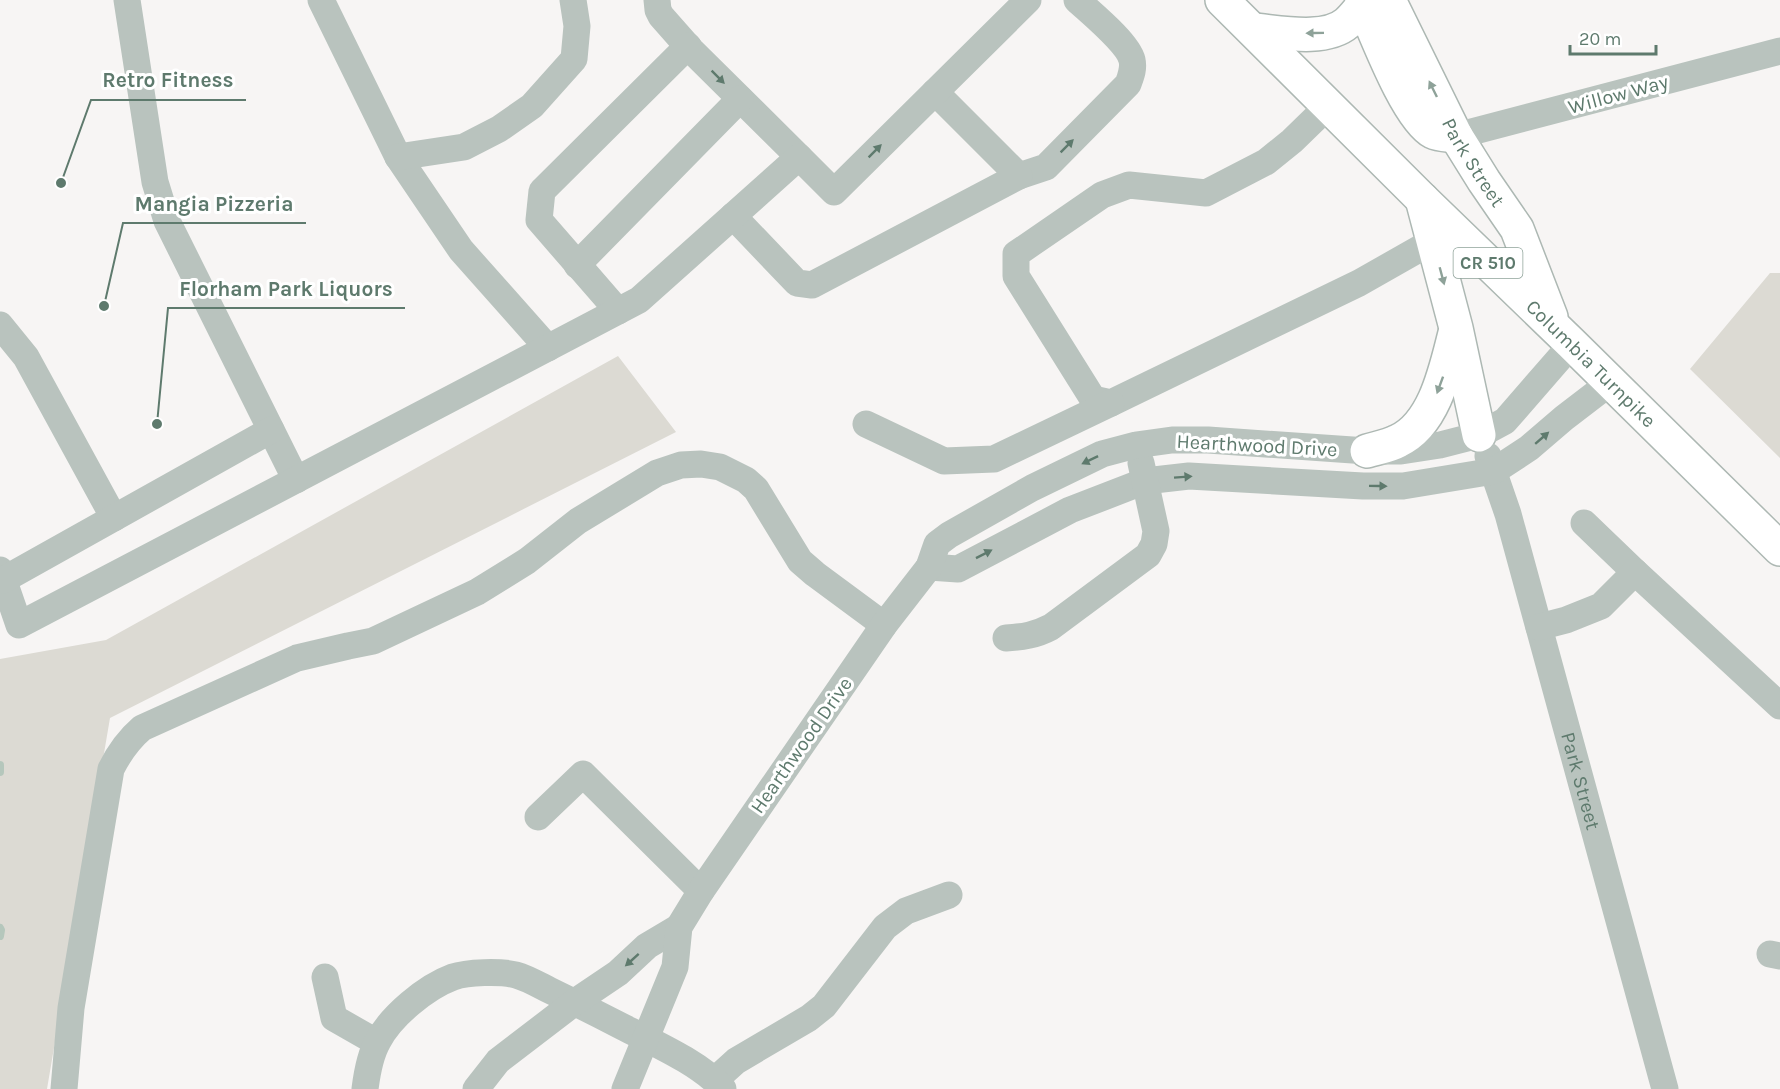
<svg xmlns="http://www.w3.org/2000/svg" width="1780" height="1089" viewBox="0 0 1780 1089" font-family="Karla,sans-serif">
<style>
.green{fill:#dcdad3}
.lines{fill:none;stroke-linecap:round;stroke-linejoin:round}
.stream{stroke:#b5c7bc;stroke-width:8}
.major-casing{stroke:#adb8b3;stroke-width:36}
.minor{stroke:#b9c3be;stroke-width:27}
.major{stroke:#fff;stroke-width:33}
.oneway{fill:#8ea299}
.oneway2{fill:#5e7a6d}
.labels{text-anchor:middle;stroke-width:6;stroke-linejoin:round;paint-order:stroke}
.shield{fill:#fff;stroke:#8ea299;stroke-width:1.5}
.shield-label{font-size:18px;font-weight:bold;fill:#5e7a6d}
.street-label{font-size:20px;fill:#5e7a6d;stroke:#fff}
.leader{fill:none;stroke:#5e7a6d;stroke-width:2}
.callout-dot{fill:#5e7a6d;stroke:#fff;stroke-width:2}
.callout-label{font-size:21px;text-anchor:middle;font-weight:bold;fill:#5e7a6d;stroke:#fff;stroke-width:6;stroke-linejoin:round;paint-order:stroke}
</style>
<rect width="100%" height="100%" fill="#f7f5f4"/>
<!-- green -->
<path class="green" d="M1770 273H1780V458L1690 369Z
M618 356 676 432 110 718 47 1089H0V659L106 640Z"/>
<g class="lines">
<!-- stream -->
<path class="stream" d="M0 765V772
M0 928 1 930 0 936"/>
<!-- major casing -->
<g class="major-casing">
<g id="major">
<path id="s2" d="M1222 0 1422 199 1572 344 1780 549"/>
<path d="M1362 0 1363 5C1376 34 1407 118 1433 132 1439 135 1449 135 1456 136"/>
<path id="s3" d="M1389 0 1456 136 1484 181 1517 229 1551 317"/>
<path d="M1253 30C1279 32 1325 42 1347 23 1353 18 1358 11 1363 5"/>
<path d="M1422 199 1456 328 1479 435"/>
<path d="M1367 451C1377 448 1389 446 1398 441 1435 424 1446 368 1455 333"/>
</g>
</g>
<!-- minor -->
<g class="minor">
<path d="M127 0 155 182 167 221 296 480"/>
<path d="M321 0 398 157 461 250 548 348"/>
<path d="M657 0 658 10 661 16 691 50 799 157"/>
<path d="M1328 106 1292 141 1266 162 1206 193 1129 185 1102 195 1016 254V276L1093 399 1111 403 1359 283 1433 241"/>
<path d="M1456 136 1780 51"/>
<path d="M398 157 464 147 499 129 532 106 574 59 577 26 573 0"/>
<path d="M1019 176 1046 167 1128 84C1131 76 1134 69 1132 60 1128 43 1091 13 1077 0"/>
<path d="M733 216 797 283 812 285 1019 176 935 92"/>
<path d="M577 265 740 99"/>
<path d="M618 311 539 220 542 191 688 46"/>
<path d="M0 325 26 357 114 518"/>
<path d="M866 424 944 461 994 459 1111 403"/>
<path id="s1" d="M1488 456 1508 514 1665 1089"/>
<path d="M1584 523 1635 572"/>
<path d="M929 567 958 569 1070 510 1145 481 1189 476 1363 486H1403L1494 471 1529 448 1564 418 1611 382"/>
<path d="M0 570 19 625 639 300 799 157 834 192 1028 0"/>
<path d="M3 580 271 430"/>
<path d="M1539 627 1566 620 1601 606 1635 572 1780 706"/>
<path d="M1006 638C1023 637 1036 635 1051 627L1148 555 1154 544 1156 531 1141 463"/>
<path d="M538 817 583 774 701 891"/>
<path d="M1770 954 1780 956"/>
<path d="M325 977 334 1018 376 1042"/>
<path d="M715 1080 736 1061 809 1018 824 1006 885 927 906 911 949 895"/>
<path d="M64 1089 71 1008 111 769C119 753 128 740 142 728L297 658 348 646 373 641 477 592 527 561 578 521 657 473 681 465 701 464 720 467 746 480 756 489 800 561 815 574 884 625"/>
<path d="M365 1089C367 1073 370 1055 378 1041 391 1016 426 987 453 977 467 972 501 971 516 975 527 978 539 985 549 990 574 1002 598 1014 623 1027 654 1043 700 1063 723 1089"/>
<path d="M476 1089 498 1061 575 1002 618 973 647 946 679 927"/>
<path d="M625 1089 675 967 679 927 701 891 884 625 929 567 937 544 949 535 1032 488 1102 454 1136 445 1172 440H1208L1367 451H1401L1440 445 1479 435 1505 421 1572 344"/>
</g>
<!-- major -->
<use href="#major" class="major"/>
</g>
<!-- one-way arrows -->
<defs><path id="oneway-solid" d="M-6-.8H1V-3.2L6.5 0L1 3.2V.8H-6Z" transform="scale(1.5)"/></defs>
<g class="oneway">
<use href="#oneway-solid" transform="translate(1315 33) rotate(179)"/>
<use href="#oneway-solid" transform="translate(1433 89) rotate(-116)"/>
<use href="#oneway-solid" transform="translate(1442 276) rotate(75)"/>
<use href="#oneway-solid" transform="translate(1440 385) rotate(110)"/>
</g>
<g class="oneway2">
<use href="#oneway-solid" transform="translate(718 77) rotate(45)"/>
<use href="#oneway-solid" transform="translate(1067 146) rotate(-45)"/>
<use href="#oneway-solid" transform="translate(875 151) rotate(-45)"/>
<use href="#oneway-solid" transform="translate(1542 438) rotate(-41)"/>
<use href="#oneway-solid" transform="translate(1090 460) rotate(154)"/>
<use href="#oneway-solid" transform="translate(1183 477) rotate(-4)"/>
<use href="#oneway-solid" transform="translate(1378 486) rotate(1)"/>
<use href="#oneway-solid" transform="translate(984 554) rotate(-27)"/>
<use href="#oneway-solid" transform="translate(632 960) rotate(138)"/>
</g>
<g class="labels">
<!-- shield labels -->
<rect class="shield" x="1453.5" y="248" width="69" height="30" rx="4.5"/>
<g class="shield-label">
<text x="1488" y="269">CR 510</text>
</g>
<!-- street labels -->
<g class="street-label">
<text transform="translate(1618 94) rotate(-15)" y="7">Willow Way</text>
<text dy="7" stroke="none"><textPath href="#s3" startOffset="183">Park Street</textPath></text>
<text dy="7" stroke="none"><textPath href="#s2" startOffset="518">Columbia Turnpike</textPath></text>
<text transform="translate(1257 445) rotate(3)" y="7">Hearthwood Drive</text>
<text transform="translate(801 745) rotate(-55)" y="7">Hearthwood Drive</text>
<text dy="7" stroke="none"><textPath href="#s1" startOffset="338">Park Street</textPath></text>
</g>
</g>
<!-- callouts -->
<path class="leader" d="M61 183L91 100H246M104 306L123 223H306M157 424L168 308H405"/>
<g class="callout-dot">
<circle cx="61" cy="183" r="6"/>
<circle cx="104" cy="306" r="6"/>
<circle cx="157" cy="424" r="6"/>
</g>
<g class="callout-label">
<text x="168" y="87">Retro Fitness</text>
<text x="214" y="211">Mangia Pizzeria</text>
<text x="286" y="296">Florham Park Liquors</text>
</g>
<!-- scale -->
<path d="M1570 45v9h86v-9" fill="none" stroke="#5e7a6d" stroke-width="3"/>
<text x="1579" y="45" font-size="18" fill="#5e7a6d" stroke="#ffffff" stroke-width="4.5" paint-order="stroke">20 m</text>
</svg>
